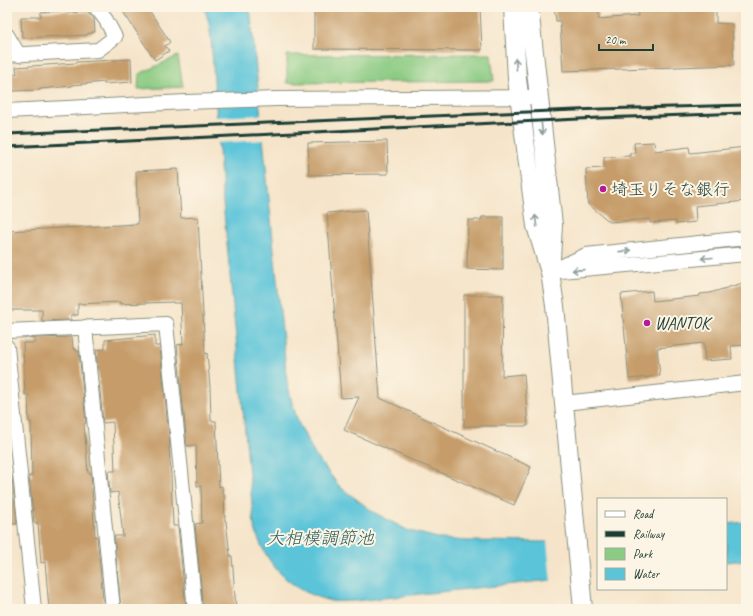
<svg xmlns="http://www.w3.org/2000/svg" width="753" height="616" viewBox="0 0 753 616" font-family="Caveat,'Klee One',sans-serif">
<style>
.green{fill:#8bcb83;stroke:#55845c}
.water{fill:#5cc4d9;stroke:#3e8086}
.pier{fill:#f5e4c9}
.building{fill:#c69d6b}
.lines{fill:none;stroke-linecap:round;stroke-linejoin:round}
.minor-casing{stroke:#8a907e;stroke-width:16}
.tertiary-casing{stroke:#8a907e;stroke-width:20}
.minor{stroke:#fff;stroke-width:14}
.tertiary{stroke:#fff;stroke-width:18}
.rail{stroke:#1f3d34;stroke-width:3}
.oneway{stroke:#8f9e9a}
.poi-dot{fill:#b5179e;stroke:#fcf5e5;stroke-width:1.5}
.labels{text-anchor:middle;stroke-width:4;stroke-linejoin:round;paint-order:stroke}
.poi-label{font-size:17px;fill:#1f3d34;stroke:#fcf5e5;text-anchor:start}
.water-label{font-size:18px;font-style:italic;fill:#2e5f5d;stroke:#fcf5e5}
</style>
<rect width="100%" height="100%" fill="#fcf5e5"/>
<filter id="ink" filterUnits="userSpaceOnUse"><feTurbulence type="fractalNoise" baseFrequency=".025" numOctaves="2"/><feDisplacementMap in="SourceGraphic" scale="8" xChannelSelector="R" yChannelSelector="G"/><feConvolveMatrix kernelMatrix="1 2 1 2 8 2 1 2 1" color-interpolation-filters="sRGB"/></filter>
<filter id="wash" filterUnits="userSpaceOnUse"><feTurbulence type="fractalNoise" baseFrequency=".012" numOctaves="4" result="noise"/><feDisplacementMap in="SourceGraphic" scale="16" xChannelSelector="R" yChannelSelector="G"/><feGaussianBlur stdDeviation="0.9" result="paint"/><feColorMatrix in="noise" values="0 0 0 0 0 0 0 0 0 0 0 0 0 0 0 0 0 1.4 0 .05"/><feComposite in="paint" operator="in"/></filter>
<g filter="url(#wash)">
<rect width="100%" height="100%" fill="#f5e4c9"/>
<!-- green -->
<path class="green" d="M491 54 494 81 287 83V55Z
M178 56 183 87 138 89 139 74Z"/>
<!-- water -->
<path class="water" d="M204 7H250L287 381 292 403 298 422 315 455 340 487 375 513 407 530 441 539 468 541 549 542 598 575 355 601C347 601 338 602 331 601 291 592 264 564 254 525L222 192 211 38 209 23Z
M746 522V560L726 562V524Z"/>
<!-- pier -->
<path class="pier" d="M262 115 265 140 217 143 215 117Z
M598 534V577L551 582 547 540Z"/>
<g id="blocks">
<!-- building -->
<path class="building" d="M120 7H147L170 42 165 46 169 51 155 60Z
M314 7H480L482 50 314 49Z
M554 7H599V18L597 19 638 16 637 7H716V23L732 24 734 65 563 71 560 21H556Z
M69 11V13L89 12V15H91L94 19 95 32H92V33L87 34V35L22 38 21 17H41V12Z
M131 59 132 82 104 84V82L72 85V86L40 89V90L13 91 12 74H17L16 67 76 63V62Z
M387 141 388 174 309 175 308 143Z
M654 142 655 151 689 147 690 153 746 147V201L695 206 696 222 676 224V221L650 223V219L610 222 588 204 586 169 604 168V157L630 156V153H635L634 143Z
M178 169 181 218 198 217 203 314 205 354 207 353 210 387 211 421H216L219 487 222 486V494H224L225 521H226L230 556H232L236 609H203L195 524 202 523 201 486H197L196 445 187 446 177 345 183 344 181 303H173V302L120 304V302L78 304V315H71V320L42 321V310H7V231L138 224 136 171Z
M366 210 380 398 531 467 514 505 344 430 359 397 341 398 327 213Z
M482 217H503V270L467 269 468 220H481Z
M746 282V345L731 346 732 359 705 361 704 343 657 348 660 376 629 379 621 294 652 291 653 301 700 296V294L710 293Z
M464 295H503L502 376 524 374 528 426H464Z
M155 335V346H160L170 447H169L171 476 173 526H178L186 609H121L114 536H123L118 492 110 493 108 471H115L113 422 103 423 96 350 105 349V340Z
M72 337 73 349H76V351H79L86 423 84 424 88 473H91L95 537 97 536 104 609H49L45 562 41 563 38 523H34L29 476H32L31 422H29L28 395H25L23 343H35V338Z
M12 477 17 524H7V478Z"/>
</g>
</g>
<g filter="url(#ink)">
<use href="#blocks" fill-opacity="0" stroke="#8a907e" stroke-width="1"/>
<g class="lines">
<!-- minor casing -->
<g class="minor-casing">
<path id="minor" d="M7 35 19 55
M7 55 98 50 115 37 106 20 96 7
M7 111 186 102 276 99 539 97
M746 238 586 255 550 272 746 254
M85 327 113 609
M7 331 166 324 195 609
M7 347 34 609
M564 403 746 383"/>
</g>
<!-- tertiary casing -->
<g class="tertiary-casing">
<path id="tertiary" d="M513 7 517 79 536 226 550 272 555 306 583 609
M529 7 553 225 551 259"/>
</g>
<!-- minor -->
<use href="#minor" class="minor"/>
<!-- tertiary -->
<use href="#tertiary" class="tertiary"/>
<!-- rail -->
<path class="rail" d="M7 134 600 109 746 105
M7 147 599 118 746 113"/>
</g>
<!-- one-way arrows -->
<defs><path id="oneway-shaft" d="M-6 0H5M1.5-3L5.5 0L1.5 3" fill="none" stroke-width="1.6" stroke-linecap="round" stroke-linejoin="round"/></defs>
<g class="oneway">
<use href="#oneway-shaft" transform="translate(516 64) rotate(-94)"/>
<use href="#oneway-shaft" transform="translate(542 129) rotate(84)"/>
<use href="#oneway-shaft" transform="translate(536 221) rotate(-98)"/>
<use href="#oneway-shaft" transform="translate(625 251) rotate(-6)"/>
<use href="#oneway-shaft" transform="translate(707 258) rotate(175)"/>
<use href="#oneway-shaft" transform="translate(578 270) rotate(176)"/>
</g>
</g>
<!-- markers -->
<g class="poi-dot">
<circle cx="603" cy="189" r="4"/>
<circle cx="647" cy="323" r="4"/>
</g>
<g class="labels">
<!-- poi labels -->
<g class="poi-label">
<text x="611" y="195">埼玉りそな銀行</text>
<text x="655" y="329">WANTOK</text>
</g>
<!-- water labels -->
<g class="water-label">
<text x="320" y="544">大相模調節池</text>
</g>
</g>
<!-- margin -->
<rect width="753" height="616" fill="none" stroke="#fcf5e5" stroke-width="24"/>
<!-- legend -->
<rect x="597" y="498" width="130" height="92" fill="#fcf5e5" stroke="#a4ab9e"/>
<rect x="605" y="511" width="20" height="6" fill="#ffffff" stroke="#a4ab9e"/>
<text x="633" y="518" font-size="12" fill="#1f3d34">Road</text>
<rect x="605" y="531" width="20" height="6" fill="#1f3d34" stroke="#a4ab9e"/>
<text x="633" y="538" font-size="12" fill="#1f3d34">Railway</text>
<rect x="605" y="548" width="20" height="12" fill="#8bcb83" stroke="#a4ab9e"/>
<text x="633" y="558" font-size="12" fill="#1f3d34">Park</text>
<rect x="605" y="568" width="20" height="12" fill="#5cc4d9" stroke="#a4ab9e"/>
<text x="633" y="578" font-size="12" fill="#1f3d34">Water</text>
<!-- scale -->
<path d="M599 44v6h54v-6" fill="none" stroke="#1f3d34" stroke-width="2"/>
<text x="605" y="44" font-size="12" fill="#1f3d34" stroke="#fcf5e5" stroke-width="3" paint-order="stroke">20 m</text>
</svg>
